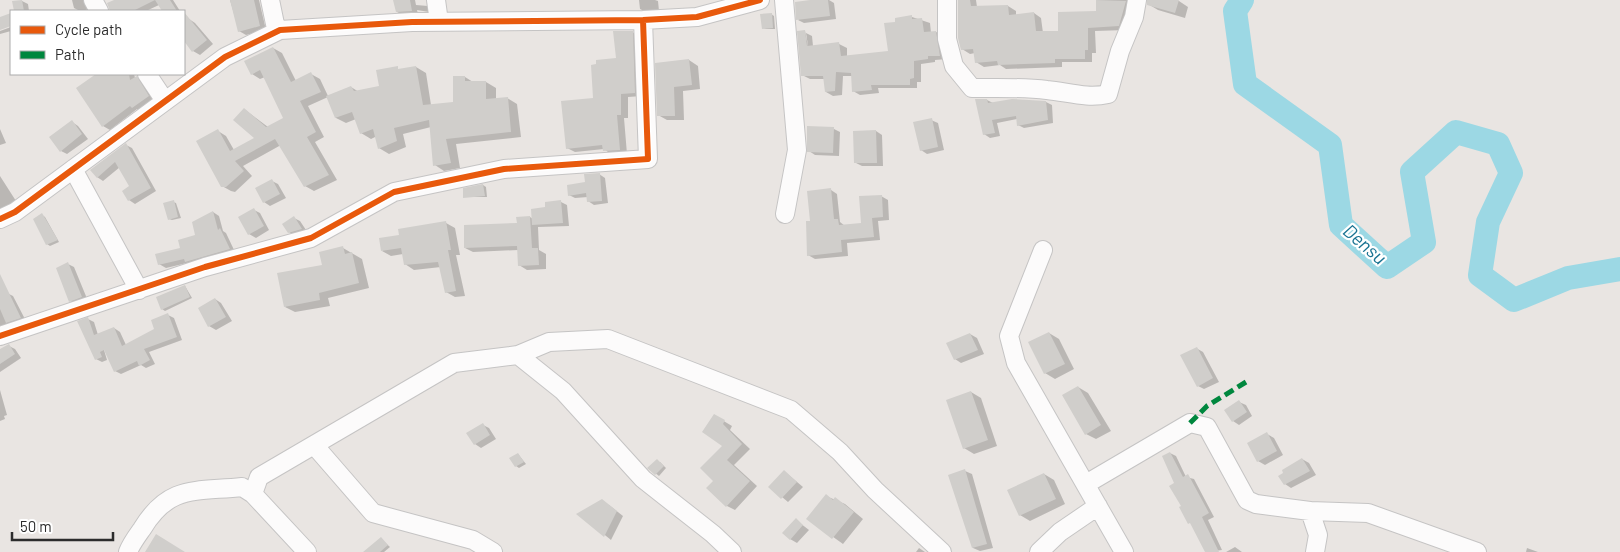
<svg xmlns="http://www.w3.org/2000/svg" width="1620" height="552" viewBox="0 0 1620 552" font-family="Barlow,sans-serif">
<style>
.shadow{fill:#0003}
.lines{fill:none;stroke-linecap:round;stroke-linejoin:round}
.river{stroke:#9cd8e4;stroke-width:24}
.building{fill:#d0cecb}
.minor-casing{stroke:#c5c4c4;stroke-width:20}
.minor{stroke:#fcfbfb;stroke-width:18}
.quiet{stroke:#00873e;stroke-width:5;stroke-dasharray:10 5;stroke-linecap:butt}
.cycleway-casing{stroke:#fff;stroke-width:9}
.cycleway{stroke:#e8590c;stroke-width:6}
.labels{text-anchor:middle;stroke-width:4.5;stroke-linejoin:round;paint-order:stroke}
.water-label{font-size:19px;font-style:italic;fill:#197392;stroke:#fff}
</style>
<rect width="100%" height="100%" fill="#e9e5e2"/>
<!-- shadow -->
<path class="shadow" d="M72 0H90V9L80 11 74 8Z
M117 0H173L180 11H163L159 5 146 11H111L108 4Z
M230 0H259L266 30 246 35 239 31Z
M395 0H415L416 5 428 6 429 12 417 10 418 14 403 15 397 12Z
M639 0H655L658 1 659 11 646 12 640 9Z
M819 0H829L834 3 836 19 804 23 798 20Z
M959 0H976L977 7 1008 6 1016 11V15L1034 13 1041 18 1043 33 1059 32 1097 13V0H1133L1126 30 1095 31 1096 53H1092V62H1062V67L1006 69 1000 65 984 67 976 62 975 53 970 54 962 49Z
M1148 0 1179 1 1188 7 1185 18 1158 10 1148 4Z
M22 1 28 4 29 11H15L14 2Z
M771 14 774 16 775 29H766L763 28Z
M184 17 186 21 189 19 195 23 213 44 200 55 193 51 184 39Z
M912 17 930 23 931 33 936 32 944 36 947 59 935 60V62L921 64V82H917V88H878L879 93 860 95 853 91V76H843L842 95 833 96 826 92 825 79H810L802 75 805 31 809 52 806 33 812 36 813 46 839 44 847 48V57L890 53Z
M11 27V31L0 34V31Z
M632 32 640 36 642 96 628 97V118H624L627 154 612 155 604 149 575 152 567 148Z
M273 48 282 53 296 81 311 74 320 79 328 96 351 87 359 92 380 87 416 67 426 73 431 105 454 103 465 77 473 82H486L496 88V99L507 98 517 104 521 137 456 144 460 168 444 171 435 165 431 127 403 134 406 147 389 154 379 148 377 136 371 139 361 133 356 119 346 123 336 118 328 97 308 106 324 137 315 142 337 180 314 191 305 186 281 145 243 166 252 176 235 192 231 191 222 186 218 131 226 136 234 150 256 138 244 109 268 127 285 119 265 77 260 79 252 74Z
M689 60 698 66 700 89 683 91 684 120H667L658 115Z
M102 74H134L135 78 143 81 155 100 139 111 137 109 110 130 103 126 78 88 95 76Z
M987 100 993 103 1046 102 1052 105 1053 123 1024 128 1018 125 1017 119 997 123 1000 136 990 138 984 134Z
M931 120 938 123 944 150 927 154 921 150Z
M72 122 78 126 88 139 67 154 61 151Z
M0 129 6 143 0 145Z
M834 129 840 132 839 156 815 155 809 151Z
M876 131 882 135 883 166H862L856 163Z
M126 145 132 148 156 191 135 204 129 200 131 186 120 167 103 181 97 177Z
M599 174 605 178 608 203 594 205 588 201V197L575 198 569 195Z
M0 176 16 201 0 211Z
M272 181 278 184 286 198 270 206 264 202Z
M483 185 486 187 487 197H464Z
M831 190 837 194 840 222 845 226 862 224 881 196 888 200 889 220 878 221 880 240 847 243 848 256 815 259 808 255 811 222Z
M173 202 176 203 181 218 172 220 169 219Z
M561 202 567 205 569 226 538 227 539 250 546 254V269L527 270 519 265 518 250 473 252 465 248 530 217 533 219Z
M254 210 260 213 269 230 256 238 249 234Z
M213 212 219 216 223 231 226 233 235 252 192 265 187 263 166 268 159 264 182 249 197 235Z
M42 215 45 217 59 242 50 246 47 244Z
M294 218 300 221 308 233 295 236 289 232Z
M446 223 455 228 460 255H456L465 296 455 297 446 292 441 267 414 270 405 264 403 254 391 256 382 251 400 236Z
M343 248 362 259 369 288 328 298 330 306 295 312 285 307Z
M68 264 74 267 88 301 77 304 70 301Z
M185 286 192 298 165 311 162 309Z
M7 293 13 296 26 321 0 328V296Z
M215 299 221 303 232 321 216 330 209 326Z
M168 315 174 318 182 340 149 352 155 364 146 368 141 365 121 374 115 371 106 350H104L107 360 102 362 96 359 88 319 94 322 98 335 114 328 120 332 126 345 156 329Z
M1049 333 1059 339 1074 369 1055 379 1045 373Z
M970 334 977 338 984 354 961 363 955 359Z
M9 346 15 349 21 358 0 372V351Z
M1196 348 1203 352 1219 382 1204 389 1198 386Z
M1078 387 1088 393 1111 431 1096 439 1086 434Z
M0 390 7 415 4 416 5 419 0 421Z
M971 392 981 398 997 446 974 454 964 448Z
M1239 402 1246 405 1252 416 1239 425 1233 421Z
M722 420 732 426 730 430 750 449 734 465 757 486 735 510 727 506 714 481 724 445Z
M483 425 489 428 496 439 481 448 475 444Z
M1267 434 1274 438 1283 455 1265 465 1258 461Z
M1170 453 1176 456 1186 477 1194 479 1214 517 1208 520 1222 550 1207 552 1176 483Z
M518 454 526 464 519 468 516 466Z
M1302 459 1309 463 1316 475 1291 488 1285 484Z
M660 462 666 468 659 476 649 468Z
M784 471 803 487 788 502 770 487Z
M965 471 972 474 993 548 980 551 973 548Z
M1044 474 1054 480 1065 504 1030 521 1020 515Z
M826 496 845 504 863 519 843 544 808 519Z
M609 505 623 516 611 540 579 514Z
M796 520 809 530 797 543 790 539Z
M381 539 390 547 384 552H371Z
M1235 547 1242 552H1226Z
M919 548 925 552H916Z
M1527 548 1538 552H1539H1526Z"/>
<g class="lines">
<!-- river -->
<path class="river" d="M1242 0 1235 11 1245 84 1330 145 1341 225 1387 267 1424 242 1412 172 1456 132 1498 144 1511 173 1488 222 1480 275 1514 300 1568 278 1620 269"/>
</g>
<!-- building -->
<path class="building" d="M22 0 24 11H14L12 1Z
M114 0H170L177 11H162L155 0 133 11H110L107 3Z
M230 0H254L260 26 238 32Z
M393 0H410L412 11 396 12Z
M810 0H828L830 16 796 20 795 2Z
M958 0H970L971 6 1008 5 1009 15 1034 12 1036 31H1058V12L1096 11V0L1126 1 1119 26 1088 28V50H1085V59H1055V63L998 65 997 61 975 63 973 49 961 50 958 38Z
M1147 0H1179L1175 13 1147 5Z
M184 12 207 40 192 52 184 41Z
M11 13V26L0 30V17Z
M772 13 773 28 762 29 760 14Z
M912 15V19L922 18 924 32 936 31 940 56H928V59L914 61V78L910 79V85H871L872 90 852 92 851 73 836 72 835 91 825 92 823 76H801L797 31 805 30 807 46 839 42 841 56 888 51 884 23 895 22V18Z
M613 31H633L635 93 621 94V115H617L620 150 603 151 602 145 566 149 561 101 593 98 591 65 596 64V60L616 58Z
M273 47 291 82 311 72 321 92 300 101 316 132 307 137 329 175 304 187 275 139 235 161 244 171 226 187H221L196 141 218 129 230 151 254 138 233 120 244 108 266 127 283 118 260 70 251 75 244 61Z
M689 59 692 85 674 87 675 116H657L655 63Z
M398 66V69L416 66 423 105 453 102V76H465V81H486V99L508 97 511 132 446 139 451 163 433 166 429 120 394 128 397 141 378 149 373 129 360 134 352 112 335 118 326 96 351 86 354 91 379 86 376 70Z
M96 74H129L130 80 137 76 149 96 132 108 130 106 102 127 76 88Z
M975 99H987L988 103 1012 99 1046 101 1048 120 1017 126 1016 116 992 120 995 133 983 135Z
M932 118 938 147 920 151 913 122Z
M72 120 82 134 60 152 49 137Z
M807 126 834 127 833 153 807 152Z
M876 130 877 163H854L853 131Z
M126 143 151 188 128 201 122 191 129 186 115 162 97 178 90 170Z
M600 173 602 201 587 202 586 193 568 196 567 185 585 182 584 174Z
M272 179 280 194 263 203 255 188Z
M483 184 485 196 463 198V188Z
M831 188 834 219H838L839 225 861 223 859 196 882 195 883 217 872 218 874 237 841 240 842 252 807 256 806 221H810L807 191Z
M174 200 178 217 168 220 163 203Z
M561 200 563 223 532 225 531 209 545 207V202Z
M254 208 264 226 248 235 238 217Z
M213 211 218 230 220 228 230 249 185 262 184 259 158 265 155 254 180 248 178 240 195 235 192 222Z
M42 213 58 240 46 245 33 219Z
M294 216 302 229 288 233 282 224Z
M530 216 532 248H538L539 265 518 266 517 246 464 248V225L517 223 516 217Z
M446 221 451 250H448L456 291 445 293 438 262 404 265 401 248 381 251 379 238 399 235 398 229Z
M343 246 345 254 352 252 359 283 319 293 320 300 284 307 277 273 322 265 319 252Z
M68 262 82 297 69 302 56 268Z
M0 274 21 318 6 323 0 309Z
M185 285 190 297 161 310 156 297Z
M215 298 226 317 208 327 198 308Z
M168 313 177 337 144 349 150 360 139 366 137 361 114 372 104 350 100 352 102 357 95 360 77 321 88 317 94 335 114 327 122 346 154 329 151 320Z
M1049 332 1065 364 1044 374 1028 342Z
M970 333 978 350 954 360 946 343Z
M9 344 15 354 0 364V349Z
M1197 347 1213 378 1197 387 1180 355Z
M1078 386 1101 425 1085 435 1062 395Z
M971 391 988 440 963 449 946 400Z
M1239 400 1247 412 1232 422 1224 410Z
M714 414 725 420 723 424 742 444 727 460 750 481 726 507 706 488 713 481 700 468 722 446 702 432Z
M483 423 490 435 474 445 466 433Z
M1267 432 1277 451 1257 462 1247 443Z
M1170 452 1183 477 1188 474 1209 513 1202 517 1219 552H1205L1190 523 1188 524 1179 507 1181 506 1169 486 1174 483 1162 456Z
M518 453 524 462 515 467 509 458Z
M1302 458 1310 471 1284 485 1278 476 1283 473 1282 470Z
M657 459 664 466 655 475 647 468Z
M965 469 987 544 972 548 948 475Z
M784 470 797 482 781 499 768 487Z
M1044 473 1056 499 1019 516 1007 490Z
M826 494 833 500 835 497 854 512 832 539 806 519Z
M602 499 617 511 604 537 576 514Z
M796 518 803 525 790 540 782 533Z
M156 534 185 552H145Z
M381 537 388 545 380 552H363Z"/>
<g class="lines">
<!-- minor casing -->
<g class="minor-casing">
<path id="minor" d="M93 0 99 11
M270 0 275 24 280 30
M436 0 439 22
M784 0 797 150 785 214
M947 0V39L954 66 972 88C997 88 1022 87 1047 90 1068 92 1087 99 1108 94L1120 51 1134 17 1137 0
M147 74 165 101
M73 169 139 290
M0 219 15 212 225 57 280 30 412 22 643 20 697 17 760 0
M1043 250 1009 336 1016 363 1124 552
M0 336 205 267 311 238 394 192 504 169 648 159 643 20
M518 355 549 342 608 339 791 410 840 452 875 490 942 552
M314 445 373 513 473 540 493 552
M1086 484 1190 423 1207 427 1247 500 1256 504 1310 511 1318 535 1315 552
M1310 511 1368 513 1477 552
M128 552C131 544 137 536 142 529 169 484 196 492 242 487L253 494
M307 552 253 494 259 477 454 363 518 355 563 391 643 479 713 534 732 552
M1039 552 1060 532 1098 506"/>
</g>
<!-- minor -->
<use href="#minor" class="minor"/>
<!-- quiet -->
<path class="quiet" d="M1190 423 1207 406 1246 382"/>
<!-- cycleway casing -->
<g class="cycleway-casing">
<path id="cycleway" d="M0 219 15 212 225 57 280 30 412 22 643 20 697 17 760 0
M0 336 205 267 311 238 394 192 504 169 648 159 643 20"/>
</g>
<!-- cycleway -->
<use href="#cycleway" class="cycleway"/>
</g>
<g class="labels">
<!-- water labels -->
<g class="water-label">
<text transform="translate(1365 244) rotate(41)" y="7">Densu</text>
</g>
</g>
<!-- legend -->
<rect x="10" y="10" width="175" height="65" fill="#ffffff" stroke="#ababab"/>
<rect x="20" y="26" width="25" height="8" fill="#e8590c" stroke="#ababab"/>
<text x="55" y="35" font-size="15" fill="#2c2c2c">Cycle path</text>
<rect x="20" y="51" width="25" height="8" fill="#00873e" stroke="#ababab"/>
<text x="55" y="60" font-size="15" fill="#2c2c2c">Path</text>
<!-- scale -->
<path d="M12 532v8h101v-8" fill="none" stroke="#2c2c2c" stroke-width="2.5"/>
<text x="20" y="532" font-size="15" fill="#2c2c2c" stroke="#ffffff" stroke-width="4" paint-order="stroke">50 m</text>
</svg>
